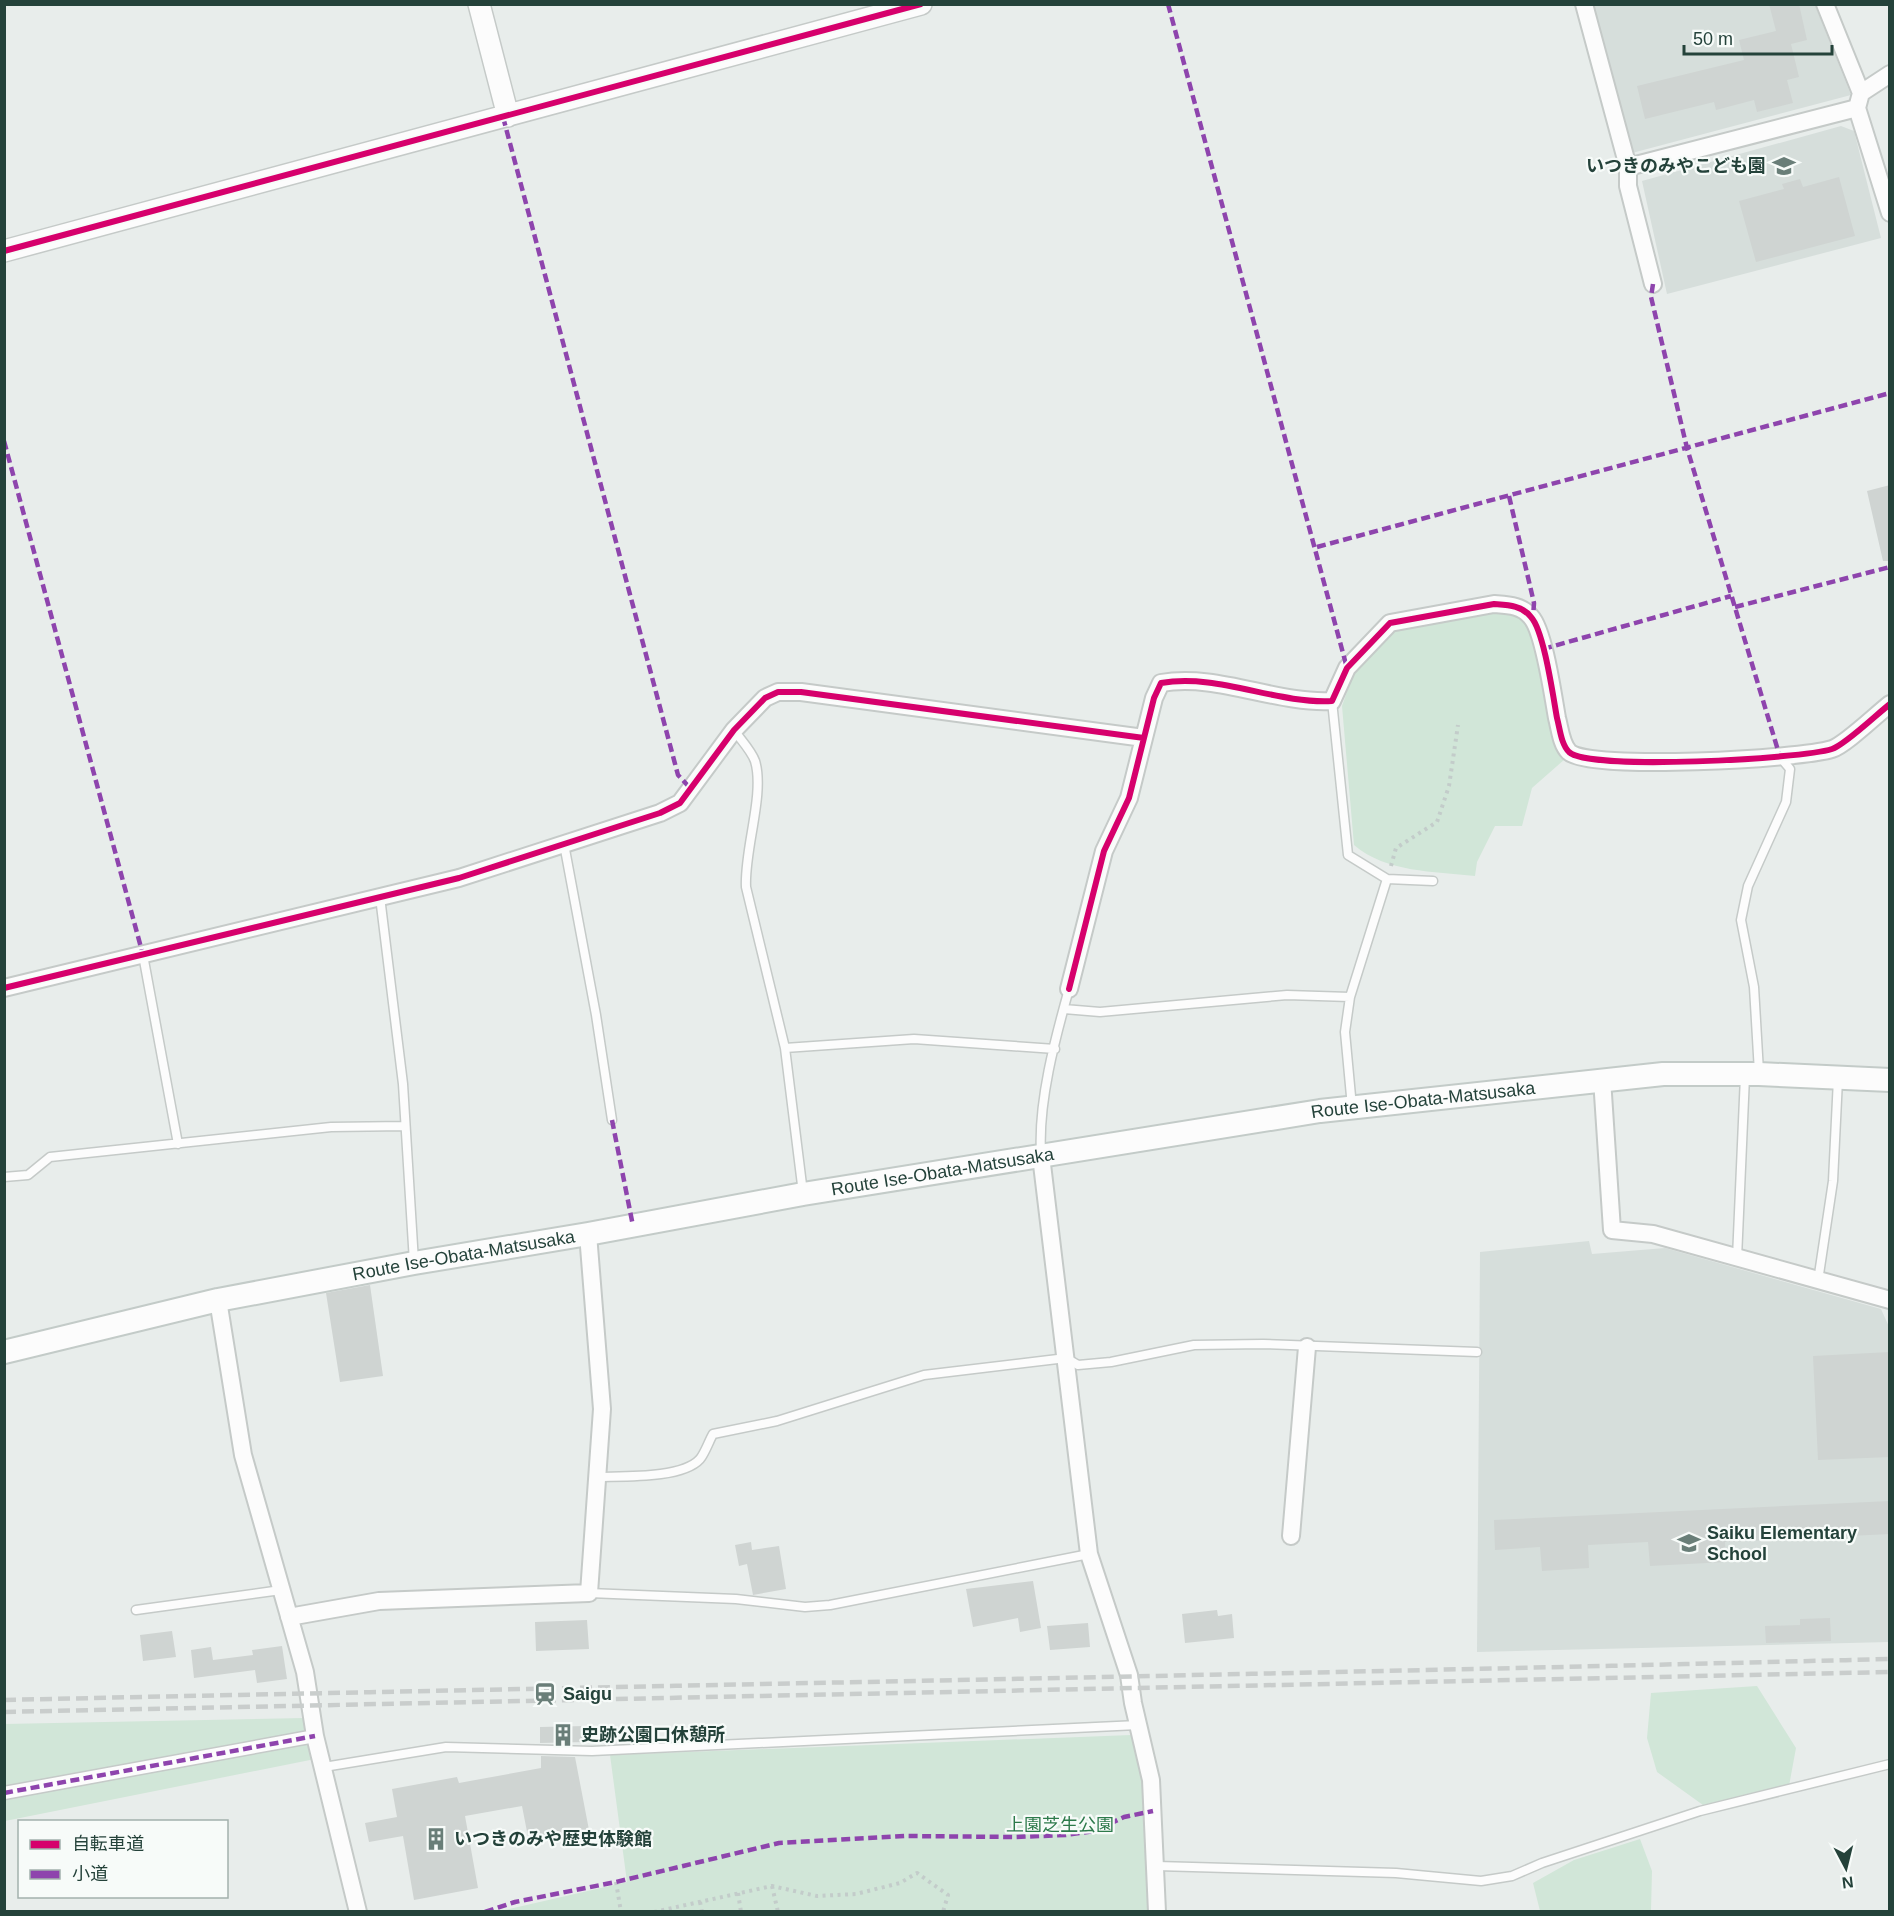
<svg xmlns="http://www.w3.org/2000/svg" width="1894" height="1916" viewBox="0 0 1894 1916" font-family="Arial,'Noto Sans JP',sans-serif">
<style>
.built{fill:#d6dedb}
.green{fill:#d1e6d8}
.building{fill:#cfd4d2}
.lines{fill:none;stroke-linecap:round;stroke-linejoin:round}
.service-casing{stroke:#c5cac8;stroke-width:11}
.pedestrian-casing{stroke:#c5cac8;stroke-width:15}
.minor-casing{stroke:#c5cac8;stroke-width:20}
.tertiary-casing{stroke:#c5cac8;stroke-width:24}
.secondary-casing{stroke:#c3cbc8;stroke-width:26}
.path{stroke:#c3ccca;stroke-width:4;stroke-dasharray:3 4.5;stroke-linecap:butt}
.service{stroke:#fcfcfc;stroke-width:8}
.pedestrian{stroke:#fcfcfc;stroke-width:12}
.minor{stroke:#fcfcfc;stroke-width:16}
.tertiary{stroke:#fcfcfc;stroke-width:21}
.secondary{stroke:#fcfcfc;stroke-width:22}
.rail{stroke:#c9cdcc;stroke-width:4.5;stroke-dasharray:12 6;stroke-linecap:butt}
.quiet{stroke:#8e44ad;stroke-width:4.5;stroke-dasharray:9 4.5;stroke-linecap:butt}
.cycleway-casing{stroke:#f7fbf9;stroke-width:10}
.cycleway{stroke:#d6006c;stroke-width:6}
.labels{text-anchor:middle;stroke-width:4.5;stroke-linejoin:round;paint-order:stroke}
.poi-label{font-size:18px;font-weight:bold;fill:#24423a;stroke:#f7fbf9;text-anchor:start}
.street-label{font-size:18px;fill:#24423a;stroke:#f7fbf9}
.park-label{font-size:18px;fill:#2d7a4b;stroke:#f7fbf9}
</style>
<rect width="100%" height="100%" fill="#e8edeb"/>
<!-- built -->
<path class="built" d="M1592 5H1815L1851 95 1632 153Z
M1841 126 1854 131 1881 238 1667 294 1642 181Z
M1589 1241 1592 1254 1665 1248 1881 1309 1890 1329 1889 1642 1477 1652 1480 1252Z"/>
<!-- green -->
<path class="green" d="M1496 610 1517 613 1531 625 1555 743 1565 759 1532 788 1522 826H1495L1477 862 1475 876C1433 871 1387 873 1354 845L1342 706 1355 669 1395 627Z
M1757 1686 1796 1748 1789 1786 1703 1805 1657 1772 1647 1738 1651 1693Z
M304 1718 315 1759 5 1821 4 1724Z
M1131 1735 1147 1802 1150 1911 496 1912 627 1882 610 1755Z
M1640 1839 1652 1871 1651 1911H1540L1533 1883 1574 1860Z"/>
<!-- building -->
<path class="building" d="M1769 4H1799L1807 40 1791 44 1799 77 1787 80 1793 103 1757 112 1754 100 1716 110 1714 102 1645 119 1637 86 1744 60 1739 40 1776 31Z
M1839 177 1855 236 1756 262 1739 201 1784 189 1782 184 1800 179 1803 187Z
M1890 485V561H1883L1867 491Z
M370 1285 383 1376 340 1382 326 1293Z
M1890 1352V1457L1818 1460 1813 1356Z
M1890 1501V1534L1725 1542 1726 1562 1650 1566 1648 1542 1588 1545 1589 1568 1542 1571 1540 1547 1495 1550 1494 1520Z
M751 1542 752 1550 779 1546 786 1589 753 1595 747 1564 739 1566 735 1545Z
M1033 1581 1041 1628 1020 1632 1018 1618 973 1627 966 1589Z
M1217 1610 1218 1616 1232 1614 1234 1638 1185 1643 1182 1614Z
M1830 1618 1831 1641 1766 1643 1765 1626 1800 1625V1619Z
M587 1620 589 1649 536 1651 535 1622Z
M1088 1623 1090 1647 1050 1650 1047 1626Z
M172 1631 176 1657 143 1661 140 1635Z
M282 1646 287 1679 257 1683 255 1670 194 1678 191 1650 211 1647 213 1660 253 1655 252 1650Z
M586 1726V1742L540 1743V1727Z
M541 1756 575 1757 589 1830 529 1842 522 1806 465 1816 478 1888 414 1900 403 1836 369 1842 365 1823 397 1817 392 1789 457 1777 459 1783 541 1768Z"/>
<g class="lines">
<!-- service casing -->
<g class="service-casing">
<path id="service" d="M1332 701 1348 855 1387 879 1433 881
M734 730C740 739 751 750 755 761 765 794 744 850 746 887L785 1048 803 1193
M564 844 596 1015 612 1120
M380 897 403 1084 414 1262
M143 955 178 1144
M1064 1009 1100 1012 1287 995 1350 997
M785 1048 914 1039 1055 1049
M1759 1072 1754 987 1741 920 1748 886 1786 802 1790 769 1780 757
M1352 1107 1345 1032 1350 997 1387 879
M1041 1153C1038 1102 1055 1039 1069 989
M4 1177 28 1175 50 1157 331 1127 405 1126
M1737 1258 1745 1076
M1818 1281 1833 1181 1838 1079
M597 1477C622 1476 682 1479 700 1459 705 1453 709 1441 713 1434L777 1421 924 1375 1066 1358 1078 1365 1111 1362 1194 1345 1263 1344 1477 1352
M589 1593 736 1599 805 1607 830 1605 1089 1554
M136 1610 281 1590
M324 1767 446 1747 592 1751 1138 1725
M1157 1866 1396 1873 1481 1881 1512 1876 1542 1863 1700 1811 1890 1764"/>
</g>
<!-- pedestrian casing -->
<g class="pedestrian-casing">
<path id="pedestrian" d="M4 1793 315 1736"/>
</g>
<!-- minor casing -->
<g class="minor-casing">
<path id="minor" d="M1584 4 1628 167V186L1653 284
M1825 4 1861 93 1857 108 1890 213
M1861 93 1890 74
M1628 167 1857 108
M4 988 459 878 660 813 680 803 734 730 765 698 778 692H801L1144 738
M1069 989 1104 851 1129 798 1154 698 1161 683C1218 673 1275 704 1332 701L1347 668 1390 623 1494 604C1507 605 1522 605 1531 617 1544 631 1553 696 1557 718 1560 729 1561 744 1569 752 1589 771 1801 759 1832 749 1845 745 1877 714 1890 704
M1602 1079 1612 1230 1653 1234 1890 1300
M1041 1156 1089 1554 1129 1675 1133 1703 1151 1780 1157 1912
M218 1300 243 1455 305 1672 315 1736 358 1912
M1291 1536 1307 1347
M289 1617 379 1601 589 1593 602 1409 588 1234"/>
</g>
<!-- tertiary casing -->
<g class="tertiary-casing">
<path id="tertiary" d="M479 4 508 116
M4 251 921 4"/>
</g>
<!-- secondary casing -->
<g class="secondary-casing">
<g id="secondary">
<path id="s1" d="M4 1352 218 1300 414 1263 588 1234 803 1194 1320 1111 1663 1074H1759L1890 1080"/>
</g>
</g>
<!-- path -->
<path class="path" d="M1391 866 1396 848 1437 822 1449 786 1458 725
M616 1882 621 1912
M772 1886 778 1912
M738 1893 741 1912
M700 1902 702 1912
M654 1912 772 1886 817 1896 856 1894 900 1883 917 1873 948 1895 943 1912"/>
<!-- service -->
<use href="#service" class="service"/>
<!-- pedestrian -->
<use href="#pedestrian" class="pedestrian"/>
<!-- minor -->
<use href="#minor" class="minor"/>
<!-- tertiary -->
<use href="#tertiary" class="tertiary"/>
<!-- secondary -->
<use href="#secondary" class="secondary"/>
<!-- rail -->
<path class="rail" d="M4 1700C633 1686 1261 1675 1890 1659
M4 1712 1890 1672"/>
<!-- quiet -->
<path class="quiet" d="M1168 4 1347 668
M1889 75H1890
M503 117 678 775 691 789
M1653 284 1651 297 1687 448 1780 757
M4 441 143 955
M1509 496 1534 603 1533 618
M1317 547 1890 393
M1735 607 1890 567
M1543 649 1731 596
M612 1120 633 1226
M4 1793 315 1736
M485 1912 515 1902 616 1882 779 1843 906 1836 1015 1837 1066 1835 1094 1831 1124 1817 1153 1811"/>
<!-- cycleway casing -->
<g class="cycleway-casing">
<path id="cycleway" d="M4 251 921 4
M4 988 459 878 660 813 680 803 734 730 765 698 778 692H801L1144 738
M1069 989 1104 851 1129 798 1154 698 1161 683C1218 673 1275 704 1332 701L1347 668 1390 623 1494 604C1507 605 1522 605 1531 617 1544 631 1553 696 1557 718 1560 729 1561 744 1569 752 1589 771 1801 759 1832 749 1845 745 1877 714 1890 704"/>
</g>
<!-- cycleway -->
<use href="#cycleway" class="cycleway"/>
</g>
<!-- icons -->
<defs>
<g id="school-bare" transform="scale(1.8)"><path d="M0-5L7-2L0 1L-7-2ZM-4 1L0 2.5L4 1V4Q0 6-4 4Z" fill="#697e78" stroke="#f7fbf9" stroke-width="2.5" paint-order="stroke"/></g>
<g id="station-bare" transform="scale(1.8)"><path d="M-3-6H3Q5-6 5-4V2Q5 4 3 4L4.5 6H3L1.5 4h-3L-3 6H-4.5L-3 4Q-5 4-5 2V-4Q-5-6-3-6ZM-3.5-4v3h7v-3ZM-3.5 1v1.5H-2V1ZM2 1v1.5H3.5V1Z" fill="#697e78" stroke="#f7fbf9" stroke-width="2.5" paint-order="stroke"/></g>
<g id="building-bare" transform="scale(1.8)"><path d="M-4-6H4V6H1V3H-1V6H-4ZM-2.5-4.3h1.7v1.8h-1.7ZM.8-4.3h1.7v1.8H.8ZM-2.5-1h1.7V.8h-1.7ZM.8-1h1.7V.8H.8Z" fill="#697e78" stroke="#f7fbf9" stroke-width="2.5" paint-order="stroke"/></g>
</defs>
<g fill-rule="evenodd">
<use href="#school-bare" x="1784" y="166"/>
<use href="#school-bare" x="1689" y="1543"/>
<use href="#station-bare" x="545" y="1694"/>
<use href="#building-bare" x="563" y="1735"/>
<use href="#building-bare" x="436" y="1839"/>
</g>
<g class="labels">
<!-- poi labels -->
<g class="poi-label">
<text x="1766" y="172" text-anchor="end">いつきのみやこども園</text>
<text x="1707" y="1539">Saiku Elementary<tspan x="1707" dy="21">School</tspan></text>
<text x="563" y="1700">Saigu</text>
<text x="581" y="1741">史跡公園口休憩所</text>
<text x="454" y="1845">いつきのみや歴史体験館</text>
</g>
<!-- street labels -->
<g class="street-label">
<text dy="6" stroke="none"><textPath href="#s1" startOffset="1442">Route Ise-Obata-Matsusaka</textPath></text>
<text dy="6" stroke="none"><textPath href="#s1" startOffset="956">Route Ise-Obata-Matsusaka</textPath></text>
<text dy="6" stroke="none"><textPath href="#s1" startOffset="470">Route Ise-Obata-Matsusaka</textPath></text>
</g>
<!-- park labels -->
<g class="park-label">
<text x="1060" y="1831">上園芝生公園</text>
</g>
</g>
<!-- border -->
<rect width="1894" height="1916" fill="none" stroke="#24423a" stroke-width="12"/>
<!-- legend -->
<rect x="18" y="1820" width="210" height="78" fill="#f7fbf9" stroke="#a3b1ad" stroke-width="1.5"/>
<rect x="30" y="1840" width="30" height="9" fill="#d6006c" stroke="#a3b1ad" stroke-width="1.5"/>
<text x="72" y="1850" font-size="18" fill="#24423a">自転車道</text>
<rect x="30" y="1870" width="30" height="9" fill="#8e44ad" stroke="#a3b1ad" stroke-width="1.5"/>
<text x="72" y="1880" font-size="18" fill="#24423a">小道</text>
<!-- north arrow -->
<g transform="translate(1846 1868) rotate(173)" stroke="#f7fbf9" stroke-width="4.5" paint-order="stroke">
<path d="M0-4.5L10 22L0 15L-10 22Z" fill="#24423a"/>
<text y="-9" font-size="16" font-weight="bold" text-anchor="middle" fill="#24423a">N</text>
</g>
<!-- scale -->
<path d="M1684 45v9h148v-9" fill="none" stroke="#24423a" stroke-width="3"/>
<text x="1693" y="45" font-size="18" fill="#24423a" stroke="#f7fbf9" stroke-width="4.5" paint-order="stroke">50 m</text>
</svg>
